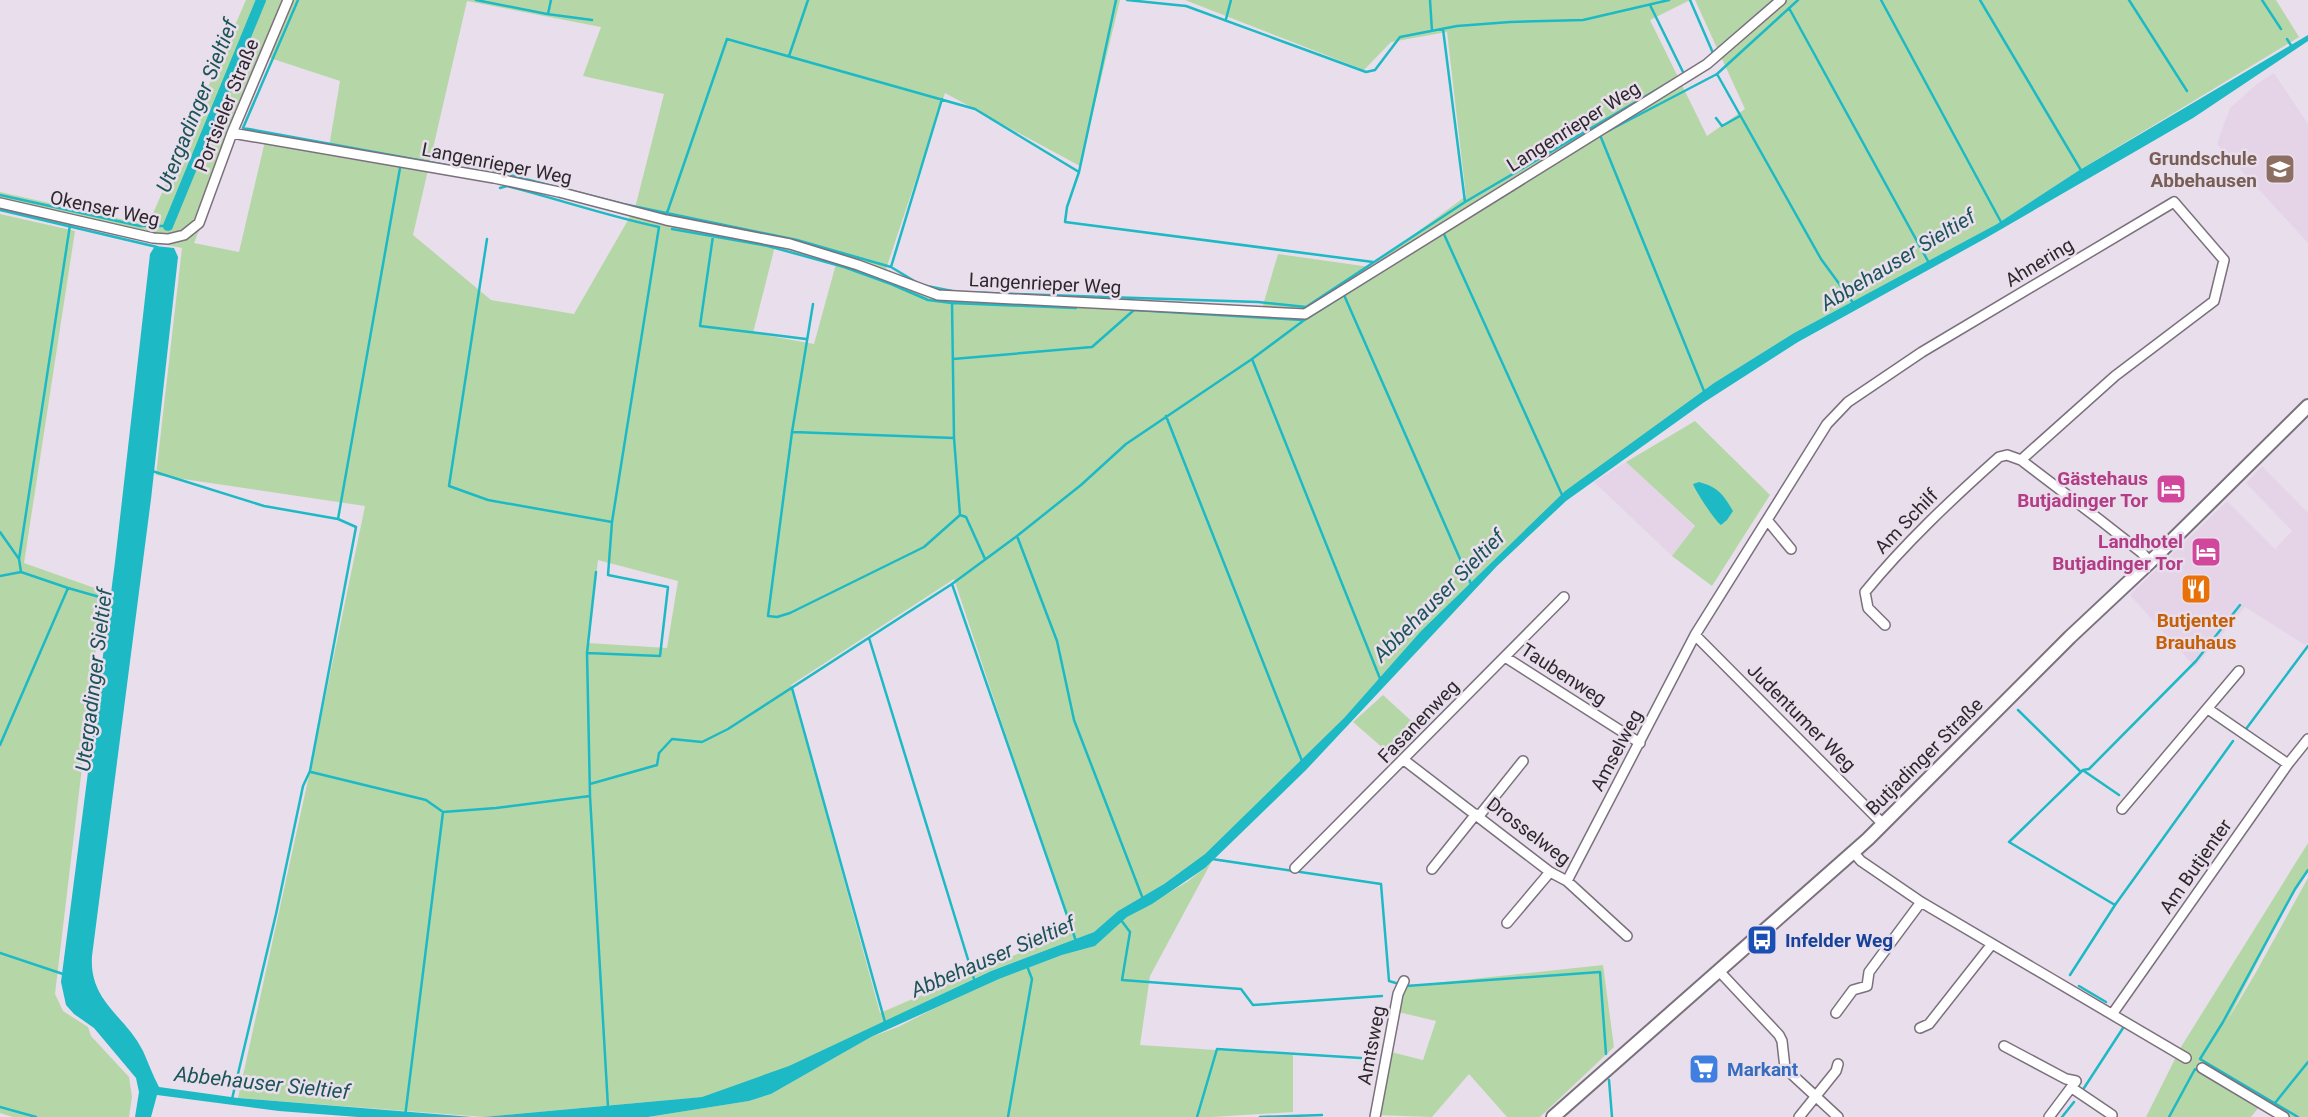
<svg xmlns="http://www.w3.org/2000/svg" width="2308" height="1117" viewBox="0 0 2308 1117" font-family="Roboto,sans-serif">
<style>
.built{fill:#e5d4e8}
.green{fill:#b5d7a8;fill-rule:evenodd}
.water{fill:#1db9c4}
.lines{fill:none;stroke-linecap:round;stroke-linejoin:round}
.stream{stroke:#1db9c4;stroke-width:2.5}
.canal{stroke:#1db9c4;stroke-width:10}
.minor-casing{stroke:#7b717d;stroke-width:12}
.secondary-casing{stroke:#7b717d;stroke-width:16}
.minor{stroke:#fff;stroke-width:9}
.secondary{stroke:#fff;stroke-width:12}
.labels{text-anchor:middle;stroke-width:5;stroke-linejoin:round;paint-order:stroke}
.street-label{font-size:19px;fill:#2c282d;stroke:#e9deeb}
.education-label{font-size:19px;font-weight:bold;fill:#785e54;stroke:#e9deeb;text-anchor:end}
.hotel-label{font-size:19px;font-weight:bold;fill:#b23c85;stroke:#e9deeb;text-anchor:end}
.food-label{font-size:19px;font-weight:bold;fill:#c56008;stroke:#e9deeb}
.transit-label{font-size:19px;font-weight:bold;fill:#164399;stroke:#e9deeb;text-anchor:start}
.shop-label{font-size:19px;font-weight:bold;fill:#366cbe;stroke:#e9deeb;text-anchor:start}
.water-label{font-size:21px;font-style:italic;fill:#1b5559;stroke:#e9deeb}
</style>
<rect width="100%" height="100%" fill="#e9deeb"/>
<!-- built -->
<path class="built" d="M2274 73 2308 124V243L2217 144 2230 108 2257 84Z
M1626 462 1695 527 1672 556 1594 482Z
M2262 466 2308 513V642L2305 645 2245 607 2195 667 2130 595 2227 501 2275 549 2292 531 2246 483Z"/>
<!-- green -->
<path class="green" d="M246 0H1120L1080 166 945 93 886 269 955 301 1261 312 1278 254 1370 267 1466 196 1447 32 1391 42 1364 70 1185 0H1690L1650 20 1707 136 1745 109 1695 0H2276L2299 37 2078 171 1997 224 1794 333 1714 383 1565 491 1421 631 1344 718 1205 854 1164 884 1118 911 1094 932 990 971 789 1067 702 1097 484 1117 238 1098 310 771 365 506 156 475 182 248 0 211V192L148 225ZM467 1 601 27 583 76 664 94 635 208 574 314 491 300 413 235ZM267 57 340 81 329 147 266 137 239 252 194 243ZM775 246 836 264 814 344 753 333ZM598 560 678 581 667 648 588 643ZM954 579 1071 931 880 1013 791 685Z
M0 214 75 231 24 563 103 591 55 994 63 1011 88 1027 91 1036 129 1077 132 1097 129 1117H13L0 1113Z
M1695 421 1770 495 1712 586 1672 556 1695 526 1626 462Z
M1383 695 1418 727 1392 756 1353 722Z
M2308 843V871L2287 905 2227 1021 2255 974 2308 878V1117H2276L2259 1107 2251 1117H2146L2181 1047Z
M1213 859 1150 976 1140 1045 1293 1055V1112L1212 1117H648L749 1101 771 1094 871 1037 898 1027 935 1008 999 979 1062 955 1095 946 1127 917 1187 882 1205 868Z
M1603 965 1614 1047 1540 1117H1507L1469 1074 1432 1117 1376 1115 1387 1051 1423 1060 1436 1021 1398 1012 1406 986Z"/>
<!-- water -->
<path class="water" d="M2308 35V41L2193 118 1986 238 1798 342 1703 403 1566 501 1497 566 1306 770 1205 868 1152 904 1127 917 1095 946 1062 955 999 979 871 1037 771 1094 749 1101 648 1117H484L702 1097 789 1066 991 971 1094 932 1118 911 1164 884 1205 854 1344 718 1421 631 1565 491 1714 383 1794 333 1997 224 2078 171Z
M155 246 174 248 178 257 151 499 92 956C89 1002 125 1015 143 1051 148 1062 153 1076 159 1087L238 1098 472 1117H358L279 1111 157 1095 151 1117H135L139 1092 136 1078 94 1028 74 1014 66 1005 61 982 115 562 150 254Z
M1699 482C1718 487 1723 494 1733 511L1727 520 1721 525C1715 521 1696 492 1693 484Z"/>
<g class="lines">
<!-- stream -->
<path class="stream" d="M298 0 243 128 484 172 506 174 623 204 797 240 891 267 916 282
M476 0 547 14 592 20
M1116 0 1079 172 1067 207 1065 222 1373 262
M1127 0 1186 6 1366 72 1375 70 1400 37 1457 26 1510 22 1583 20 1669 0
M1430 0 1432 31
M1690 0 1713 53 1774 0
M1798 0 1717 74 1821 259 1854 304
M1881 0 2001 222
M1980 0 2082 172
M2129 0 2187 91
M2262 0 2281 29
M1650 5 1684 74
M1789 8 1929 263
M548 14 551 0
M1226 19 1231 0
M1443 29 1465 202
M2287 39 2292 47
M789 56 808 0
M1716 118 1722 126 1740 116
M1608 131 1717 74
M1600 135 1704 391
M500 188 507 186C558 199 607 216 659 227L612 522 608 575 668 587 660 656 587 653
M0 195 140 226H168
M0 210 157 247
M667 213 727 39 975 109 1079 172
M672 229 768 246 844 267 891 284 928 300 952 303 1076 308
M1443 232 1563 497
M713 236 700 326 806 339
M487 239 449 486 488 500 612 522
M891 267 942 99
M922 285 957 292 1258 302 1306 307 1465 202 1675 79
M1344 295 1471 584
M952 303 954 438 960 515 966 517 985 559
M813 304 792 432 768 616 777 617 790 613 924 547 960 515
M953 359 1092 347 1134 310 1302 320
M1252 359 1381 681
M1166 416 1302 761
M793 432 954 438
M152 471 264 506 338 519 356 527 310 771 303 786 276 914 232 1099
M338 519 400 168
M0 532 19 559 21 572 68 588 110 600
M1017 536 1057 641 1074 720 1143 899
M19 559 70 225
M596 572 587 653 590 796 608 1107
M0 576 21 572
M952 584 1076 941
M869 638 974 979
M792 688 885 1022
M2018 710 2081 772
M2246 729 2308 646
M0 745 68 588
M2084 771 2119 795
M311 772 426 800 443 812 496 808 590 796
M590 784 657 765 659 753 672 739 702 742 728 729 952 584 1017 536 1081 485 1126 444 1252 359 1303 321 1379 273
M1212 859 1381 884 1389 981 1406 986 1600 972 1606 1054
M2115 905 2233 741
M1121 920 1130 932 1122 980 1241 989 1253 1005 1382 996
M0 953 63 974
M2070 975 2115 905 2009 842 2083 770 2089 769 2196 661 2240 605
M2079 986 2106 1002
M1609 1080 1612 1117
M2084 1088 2123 1028
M2275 1103 2308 1062
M0 1107 36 1117
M405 1117 443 812
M1008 1117 1032 979 1027 966
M1197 1117 1217 1049 1361 1058
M1260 1117 1322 1115
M2062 1117 2074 1102
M2169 1117 2195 1069 2201 1072
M2298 1117 2200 1059 2223 1022 2295 889 2308 870"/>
<!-- canal -->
<path class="canal" d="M168 226 261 0"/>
<!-- minor casing -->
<g class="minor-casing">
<path id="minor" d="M232 133 494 178 559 192 666 220 790 244 858 265 938 295 1305 314 1707 64 1781 0
M0 203 153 238 168 239 184 235 199 223 232 133 288 0
M1768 521 1791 549
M1885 625 1868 608 1865 592C1905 543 1952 499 1999 457L2007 455 2021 460 2100 520 2142 553 2150 562
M1695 635 1883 824
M1505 657 1640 743
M2208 709 2288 764
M1404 760 1550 872 1567 881 1627 936
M2122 809 2239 671
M1479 816 1523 761
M1853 852 1861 861 1921 902 2186 1058
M1295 868 1564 597
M1432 869 1476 814
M1567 881 1695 635 1827 424 1848 402 1922 352 2174 202 2224 260 2214 301 2115 376 2021 460
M1507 923 1550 872
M1719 971 1779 1035 1782 1041 1785 1068 1838 1117
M1836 1013 1853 990 1867 986 1869 972 1921 902
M2113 1013 2288 764 2308 739
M1920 1028 1929 1024 1992 944
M2004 1046 2066 1079 2076 1081 2049 1117
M2202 1068 2284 1117
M2072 1088 2112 1115
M1375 1117 1398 994 1404 981
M1799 1117 1836 1071 1838 1064"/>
</g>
<!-- secondary casing -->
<g class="secondary-casing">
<path id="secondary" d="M1553 1117 1868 839 2070 637 2150 562 2308 406"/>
</g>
<!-- minor -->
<use href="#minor" class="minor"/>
<!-- secondary -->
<use href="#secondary" class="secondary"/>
</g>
<!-- icons -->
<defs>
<g id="school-square" transform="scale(1.575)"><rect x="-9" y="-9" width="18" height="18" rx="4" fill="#8d6e63" stroke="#e9deeb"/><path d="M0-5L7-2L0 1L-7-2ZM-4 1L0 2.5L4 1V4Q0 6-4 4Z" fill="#fff"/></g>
<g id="hotel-square" transform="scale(1.575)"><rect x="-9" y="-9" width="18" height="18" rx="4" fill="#d1479c" stroke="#e9deeb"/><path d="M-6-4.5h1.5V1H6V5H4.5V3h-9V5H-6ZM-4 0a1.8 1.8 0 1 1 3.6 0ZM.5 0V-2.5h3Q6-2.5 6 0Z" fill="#fff"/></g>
<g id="restaurant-square" transform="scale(1.575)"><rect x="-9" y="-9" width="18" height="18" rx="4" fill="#e8710a" stroke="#e9deeb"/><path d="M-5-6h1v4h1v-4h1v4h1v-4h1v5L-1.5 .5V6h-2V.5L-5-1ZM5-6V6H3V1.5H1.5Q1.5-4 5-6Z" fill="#fff"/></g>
<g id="bus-square" transform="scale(1.575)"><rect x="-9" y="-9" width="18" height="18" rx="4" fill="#1a4fb4" stroke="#e9deeb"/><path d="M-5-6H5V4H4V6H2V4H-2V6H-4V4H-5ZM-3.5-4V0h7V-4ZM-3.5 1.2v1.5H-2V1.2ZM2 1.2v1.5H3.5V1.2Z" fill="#fff"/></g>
<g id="supermarket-square" transform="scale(1.575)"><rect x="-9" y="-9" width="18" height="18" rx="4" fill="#3f7fe0" stroke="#e9deeb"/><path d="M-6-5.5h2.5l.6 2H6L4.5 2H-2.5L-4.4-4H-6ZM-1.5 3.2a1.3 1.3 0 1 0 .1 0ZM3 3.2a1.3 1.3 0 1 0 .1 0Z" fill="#fff"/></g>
</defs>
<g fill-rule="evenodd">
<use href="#school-square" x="2280" y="169"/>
<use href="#hotel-square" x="2171" y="489"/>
<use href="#hotel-square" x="2206" y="552"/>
<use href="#restaurant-square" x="2196" y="589"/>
<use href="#bus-square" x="1762" y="940"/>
<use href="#supermarket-square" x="1704" y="1069"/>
</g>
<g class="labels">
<!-- street labels -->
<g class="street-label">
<text transform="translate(226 105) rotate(-68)" y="7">Portsieler Straße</text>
<text transform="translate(1573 126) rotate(-32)" y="7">Langenrieper Weg</text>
<text transform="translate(497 163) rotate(11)" y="7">Langenrieper Weg</text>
<text transform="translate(105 208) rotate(12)" y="7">Okenser Weg</text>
<text transform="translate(2039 262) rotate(-31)" y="7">Ahnering</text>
<text transform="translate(1045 283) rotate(3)" y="7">Langenrieper Weg</text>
<text transform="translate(1906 521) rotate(-46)" y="7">Am Schilf</text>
<text transform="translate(1564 674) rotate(33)" y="7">Taubenweg</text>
<text transform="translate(1802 717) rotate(45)" y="7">Judentumer Weg</text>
<text transform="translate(1418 721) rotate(-46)" y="7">Fasanenweg</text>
<text transform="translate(1616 750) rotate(-62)" y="7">Amselweg</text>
<text transform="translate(1924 756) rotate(-45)" y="7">Butjadinger Straße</text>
<text transform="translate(1529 831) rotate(37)" y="7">Drosselweg</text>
<text transform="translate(2195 866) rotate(-55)" y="7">Am Butjenter</text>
<text transform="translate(1371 1045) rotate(-79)" y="7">Amtsweg</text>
</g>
<!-- education labels -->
<g class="education-label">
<text x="2257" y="165">Grundschule<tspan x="2257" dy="22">Abbehausen</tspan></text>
</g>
<!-- hotel labels -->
<g class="hotel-label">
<text x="2148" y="485">Gästehaus<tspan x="2148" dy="22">Butjadinger Tor</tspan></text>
<text x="2183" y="548">Landhotel<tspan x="2183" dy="22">Butjadinger Tor</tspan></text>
</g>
<!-- food labels -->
<g class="food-label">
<text x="2196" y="627">Butjenter<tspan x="2196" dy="22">Brauhaus</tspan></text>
</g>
<!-- transit labels -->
<g class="transit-label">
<text x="1785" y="947">Infelder Weg</text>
</g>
<!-- shop labels -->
<g class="shop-label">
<text x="1727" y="1076">Markant</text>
</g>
<!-- water labels -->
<g class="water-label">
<text transform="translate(197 106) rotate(-68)" y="7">Utergadinger Sieltief</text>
<text transform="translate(1898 260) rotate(-31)" y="7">Abbehauser Sieltief</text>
<text transform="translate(1439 596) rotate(-45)" y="7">Abbehauser Sieltief</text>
<text transform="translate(94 680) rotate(-83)" y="7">Utergadinger Sieltief</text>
<text transform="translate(993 957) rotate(-23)" y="7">Abbehauser Sieltief</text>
<text transform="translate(262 1083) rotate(6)" y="7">Abbehauser Sieltief</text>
</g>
</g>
</svg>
